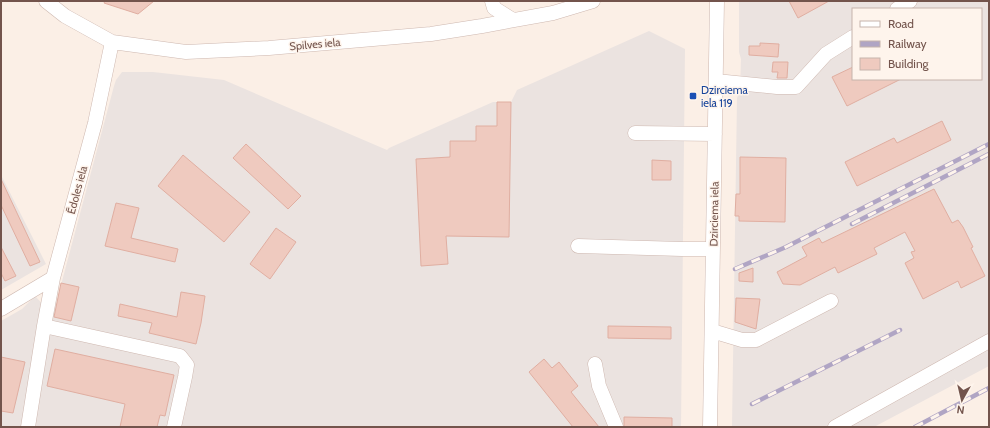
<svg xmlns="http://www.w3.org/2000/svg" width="990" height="428" viewBox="0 0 990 428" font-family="Cabin,sans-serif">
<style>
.industrial{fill:#ebe3e0;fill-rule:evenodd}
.building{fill:#efcabf;stroke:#e0aea1}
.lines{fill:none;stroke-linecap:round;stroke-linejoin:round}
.minor-casing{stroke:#ceb8b0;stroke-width:15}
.minor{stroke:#fff;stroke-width:14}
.rail-casing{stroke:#b0a5c4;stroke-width:4.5}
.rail{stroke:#fef4ec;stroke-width:3;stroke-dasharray:9;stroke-linecap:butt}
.transit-dot{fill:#1a4fb4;stroke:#fef4ec;stroke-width:1.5}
.labels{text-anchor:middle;stroke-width:3;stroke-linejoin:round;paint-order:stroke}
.street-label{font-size:11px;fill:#73544c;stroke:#fef4ec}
.transit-label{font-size:11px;fill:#164399;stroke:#fef4ec;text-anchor:start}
</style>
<rect width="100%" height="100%" fill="#fbefe6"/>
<!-- industrial -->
<path class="industrial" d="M739 1H989V366L874 427H732L737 98 740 91 741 59 739 52ZM853 9H981V79H853Z
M649 31 685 49 681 427H1V321L22 309 35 296 53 315 114 86 116 80 122 72H153L224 80 387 150 389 148 493 102H511L517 90Z
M1 175 46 264 1 290Z"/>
<!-- building -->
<path class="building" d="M105 1H154L138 14 104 3Z
M789 1H829L798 18Z
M760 43 779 44 778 57 749 55V46H760Z
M773 62H788L787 78H777L778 72H772Z
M853 67V79H901L847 106 832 77Z
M497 102H511L509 237 446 236 448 264 421 266 416 159 450 157V141H476V126H497Z
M942 121 951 140 857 186 845 162 894 138 897 143Z
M246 144 301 196 288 209 233 158Z
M183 155 250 212 224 242 158 186Z
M740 157 786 158 785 222 739 221V216H735L736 194H740Z
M652 160 671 161V180H652Z
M1 179 40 262 30 266 1 205Z
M934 189 952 223 958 220 963 227 973 247 971 248 985 276 961 288 958 281 923 299 905 263 914 258 911 252 915 251 905 232 874 248 877 254 838 273 835 267 800 285 783 284 777 272 807 256 802 247 819 238 822 243Z
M116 203 139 208 131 238 178 249 175 262 105 246Z
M276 228 296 242 270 279 250 264Z
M1 247 16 276 5 281 1 273Z
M753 268V282L739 281V273Z
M61 283 79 287 71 321 54 317Z
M181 292 205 296 201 323 196 344 149 333 152 323 118 316 120 304 177 317Z
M736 298 760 299 756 329 735 322Z
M608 326 671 327V339L608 338Z
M55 349 174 375 165 416 160 415 157 427H120L125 404 47 386Z
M1 357 25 362 13 413 1 411Z
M544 359 552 368 559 362 578 386 571 392 599 427H573L529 372Z
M624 417 672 418V427H624Z"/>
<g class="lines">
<!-- minor casing -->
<g class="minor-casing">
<path id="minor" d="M46 1 65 16 112 42 186 52 269 48 431 34 482 26 553 13 593 1
M492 1 494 8 513 20
M897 9 910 1
M716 81 777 87H796L826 54 853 37
M635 133 715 134
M578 246 682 249H713
M1 309 53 278
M44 326 180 356 187 365 185 377 174 427
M712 331 742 340H756L831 301
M595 364 599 386 616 427
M28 427 44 326 53 278 95 123 112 42
M710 427 717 1
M835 427 989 341"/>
</g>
<!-- minor -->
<use href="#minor" class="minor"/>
<!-- rail casing -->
<g class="rail-casing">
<path id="rail" d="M852 224 989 154
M735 269 786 247 989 144
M752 404 900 330
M915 427 989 388"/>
</g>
<!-- rail -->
<use href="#rail" class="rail"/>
</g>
<!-- markers -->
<rect class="transit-dot" x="689" y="92" width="8" height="8" rx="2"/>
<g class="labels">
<!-- street labels -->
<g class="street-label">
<text transform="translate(315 44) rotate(-5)" y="4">Spilves iela</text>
<text transform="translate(77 190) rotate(-75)" y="4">Ēdoles iela</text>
<text transform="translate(714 214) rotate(-89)" y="4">Dzirciema iela</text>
</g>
<!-- transit labels -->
<g class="transit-label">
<text x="701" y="94">Dzirciema<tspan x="701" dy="13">iela 119</tspan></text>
</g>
</g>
<!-- border -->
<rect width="990" height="428" fill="none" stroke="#73544c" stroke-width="4"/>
<!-- legend -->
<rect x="852" y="8" width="130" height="72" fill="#fef4ec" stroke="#c6b4ac"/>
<rect x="860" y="21" width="20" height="6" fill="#ffffff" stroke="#c6b4ac"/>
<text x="888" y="28" font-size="12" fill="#73544c">Road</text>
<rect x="860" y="41" width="20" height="6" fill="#b0a5c4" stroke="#c6b4ac"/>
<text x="888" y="48" font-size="12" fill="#73544c">Railway</text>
<rect x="860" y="58" width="20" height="12" fill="#efcabf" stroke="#c6b4ac"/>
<text x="888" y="68" font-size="12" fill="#73544c">Building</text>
<!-- north arrow -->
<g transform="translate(962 400) rotate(188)" stroke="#fef4ec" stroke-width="3" paint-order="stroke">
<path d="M0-3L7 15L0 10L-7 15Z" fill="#73544c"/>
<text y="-6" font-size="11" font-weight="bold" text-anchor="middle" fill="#73544c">N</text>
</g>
</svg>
